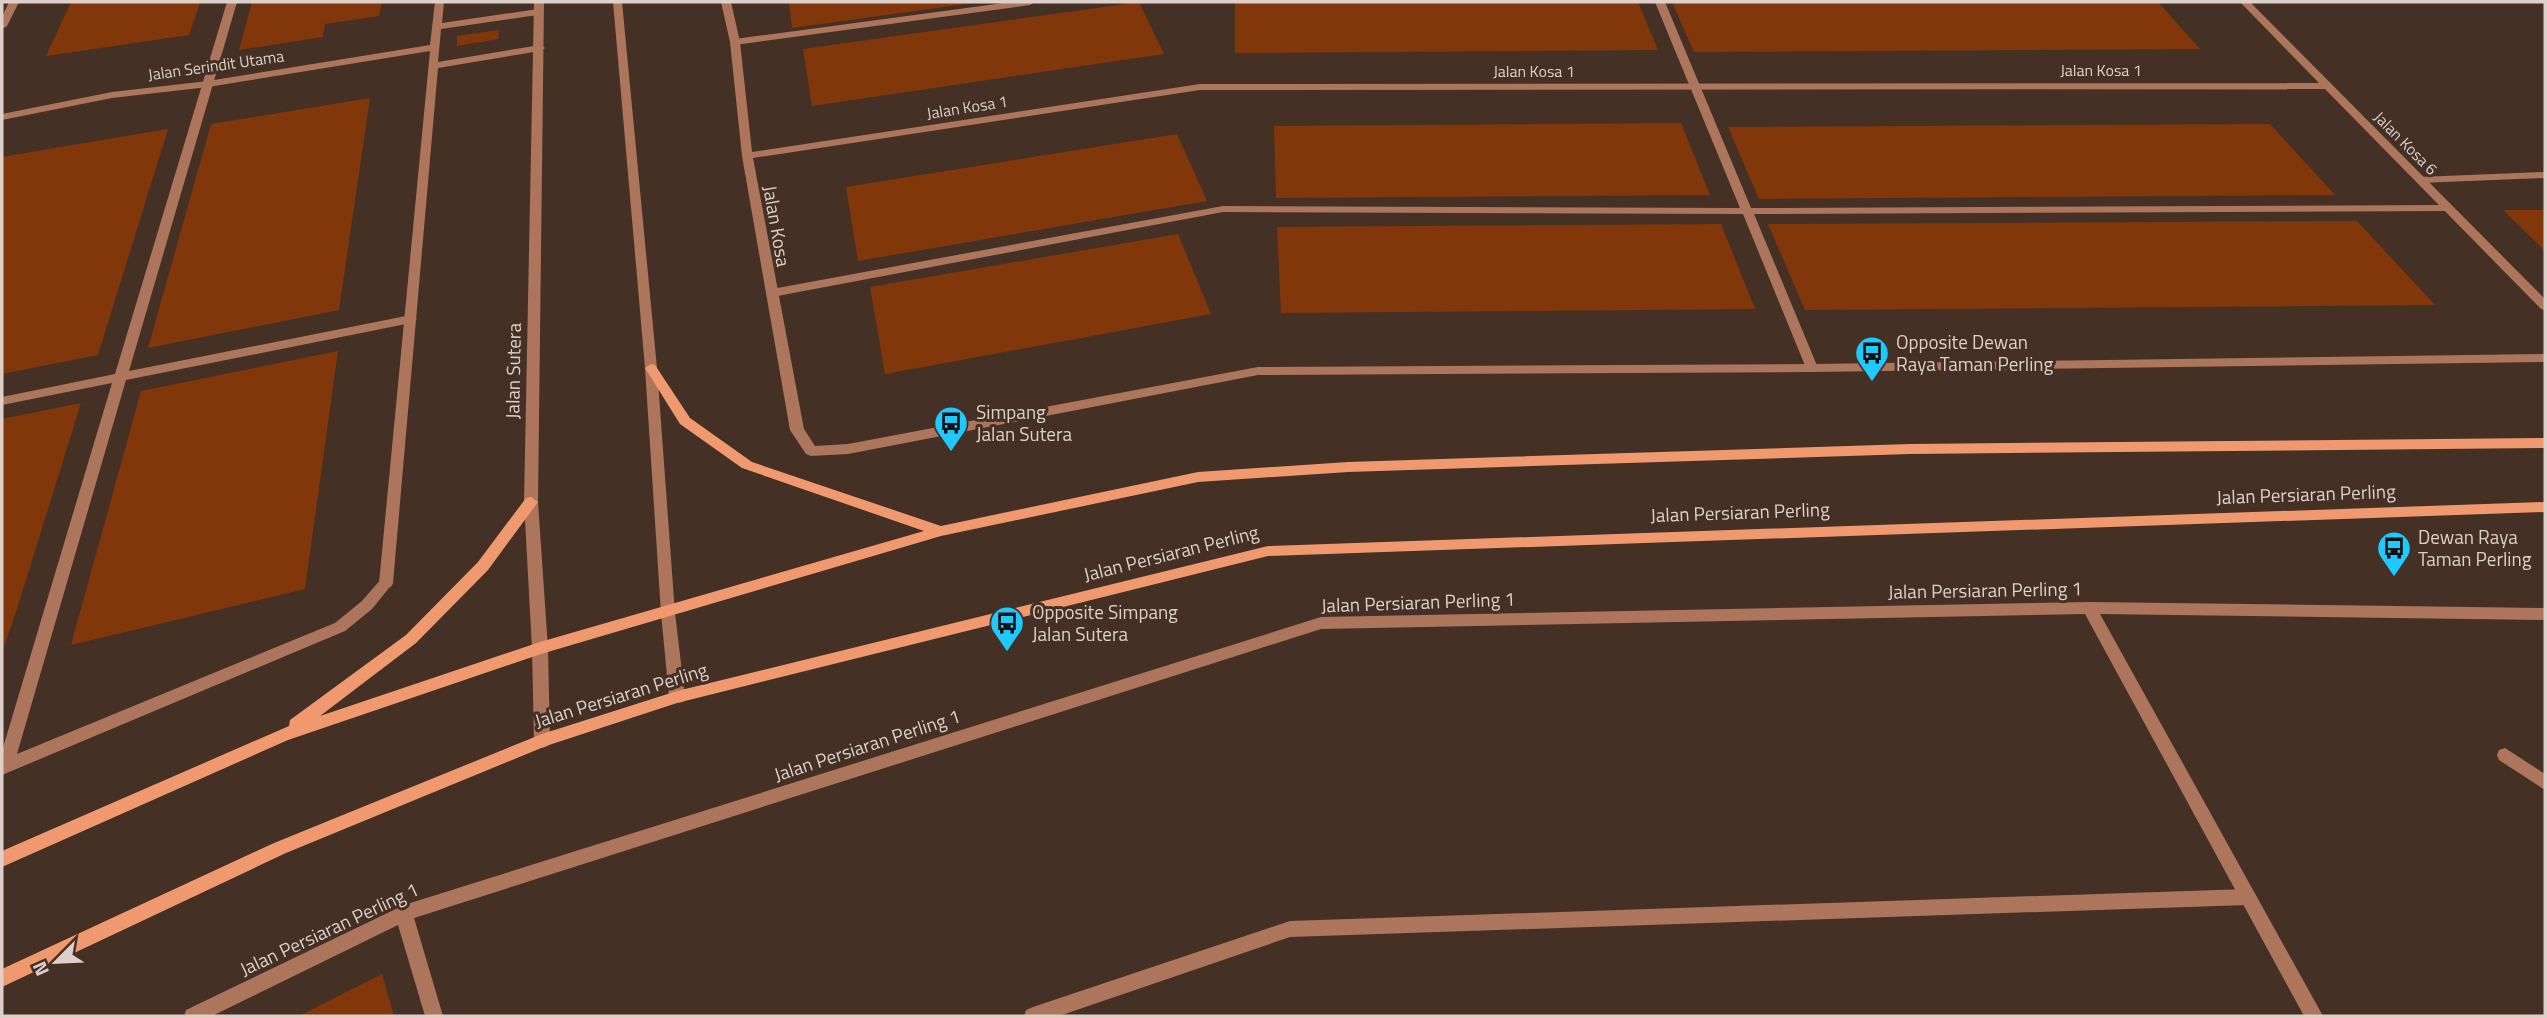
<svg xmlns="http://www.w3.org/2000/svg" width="2547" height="1018" viewBox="0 0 2547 1018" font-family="'Titillium Web',sans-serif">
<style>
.building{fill:#813709}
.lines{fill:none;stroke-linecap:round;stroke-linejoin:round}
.service{fill:#ad765c;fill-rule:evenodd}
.minor{fill:#ad765c;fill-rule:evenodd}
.tertiary{fill:#ad765c;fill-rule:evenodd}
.secondary{fill:#f0996f;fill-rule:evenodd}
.labels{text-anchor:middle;stroke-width:6;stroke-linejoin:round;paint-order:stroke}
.far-street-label{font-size:16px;fill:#ddd0ca;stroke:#453026}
.street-label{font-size:19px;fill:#ddd0ca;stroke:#453026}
.poi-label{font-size:19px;fill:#ddd0ca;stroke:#453026;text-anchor:start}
</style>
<rect width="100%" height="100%" fill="#453026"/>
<!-- building -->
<path class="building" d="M71 2H200L189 35 46 56Z
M252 2H382L379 16 325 24 323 37 239 50Z
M789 2H973V3L792 28Z
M1139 2 1164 54 812 106 803 49Z
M1235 2H1638L1658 50 1235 53Z
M1672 2H2158L2200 49 1694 52Z
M499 30 498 39 457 46V36Z
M370 98 339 310 148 348 211 124Z
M1681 123 1710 195 1276 198 1274 126Z
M2270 124 2335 195 1759 199 1728 127Z
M168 129 98 355 2 374V157Z
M1177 134 1207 201 858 261 846 187Z
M2503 210H2545V251Z
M2357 221 2435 305 1805 310 1768 224Z
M1721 224 1755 309 1281 313 1277 227Z
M1178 234 1211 314 885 374 870 287Z
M338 351 305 589 71 645 141 391Z
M81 403 16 612 2 652V419Z
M382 974 394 1016H299Z"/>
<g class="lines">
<!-- service -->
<path class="service" d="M227 2H237L129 371 411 315 417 319 411 323 126 380 17 754 335 623 362 601 381 579H391L393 583 372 609 345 631 2 775V751L112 383 2 405V397L115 374Z
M1011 2H1035L1030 5 735 45 730 42 735 39Z
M1655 2H1665L1751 208 2448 205 2454 208 2448 211 1754 214 1818 368 1812 372 1806 368 1743 214 1223 212 772 297 766 293 772 289 1223 206 1740 208Z
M2545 172V178L2420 183 2415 180 2420 177Z
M2505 748 2545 774V790L2499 760 2497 755 2499 750Z
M2247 889 2253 891 2256 897 2253 903 2247 905 1290 937 1059 1016H1024L1026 1010 1033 1007 1290 921Z"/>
<!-- minor -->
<path class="minor" d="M9 2H19L7 26 2 29V17Z
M435 2H444L442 23 538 9 543 12 538 15 441 29 438 62 540 45 545 48 540 51 438 68 393 583 391 587H381L379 583 430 51 208 87 112 98 2 120V114L112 92 208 81 430 45Z
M721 2H731L740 42 752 152 1200 84 2319 83 2240 2H2250L2545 299V310L2541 309 2325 89 1200 90 753 158 804 429 815 446 848 444 1258 367 1812 364 2545 354V362L1812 372 1258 375 848 454 811 456 806 454 790 430 742 156 730 42Z
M2089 602 2545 608V620L2100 614 2323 1016H2304L2085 614 1321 629 414 918 443 1016H425L398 925 212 1016H184L186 1010 404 905 1321 617Z"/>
<!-- tertiary -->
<path class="tertiary" d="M534 2H544L538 502 548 648 550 741 548 746 542 748 536 746 534 741 532 648 524 502Z
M613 2H622L657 368 675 613 685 697 683 702 677 703 671 702 669 697 661 613 645 368Z"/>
<!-- secondary -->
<path class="secondary" d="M651 364 655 365 690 418 752 462 941 526 1198 472 1348 462 1910 444 2545 438V448L1910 454 1348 472 1198 482 941 536 541 654 288 740 2 867V851L289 726 290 720 406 635 478 562 526 498 531 497 538 502 488 570 416 643 320 716 540 642 924 531 742 468 680 424 645 368Z
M2545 502V512L1268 556 677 703 546 746 286 853 2 987V969L274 843 542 734 677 691 1268 546Z"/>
</g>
<!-- icons -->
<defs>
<g id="bus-pin" transform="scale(1.75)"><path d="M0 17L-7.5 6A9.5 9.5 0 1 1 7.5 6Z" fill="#1fc9fd" stroke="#453026"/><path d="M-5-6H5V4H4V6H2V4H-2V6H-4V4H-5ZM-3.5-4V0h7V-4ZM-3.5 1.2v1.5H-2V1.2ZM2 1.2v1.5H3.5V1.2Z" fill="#111"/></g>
</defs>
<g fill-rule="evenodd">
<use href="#bus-pin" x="1872" y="353"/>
<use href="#bus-pin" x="951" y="423"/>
<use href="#bus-pin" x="2394" y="548"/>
<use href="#bus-pin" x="1007" y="623"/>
</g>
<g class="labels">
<!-- far-street labels -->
<g class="far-street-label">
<text transform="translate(216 65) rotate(-8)" y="6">Jalan Serindit Utama</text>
<text x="2101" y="76">Jalan Kosa 1</text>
<text x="1534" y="77">Jalan Kosa 1</text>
<text transform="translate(967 107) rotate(-9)" y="6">Jalan Kosa 1</text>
<text transform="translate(2406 143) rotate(45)" y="6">Jalan Kosa 6</text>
</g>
<!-- street labels -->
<g class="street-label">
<text transform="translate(777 226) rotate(80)" y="7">Jalan Kosa</text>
<text transform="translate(513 371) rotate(-89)" y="7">Jalan Sutera</text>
<text transform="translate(2306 494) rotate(-2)" y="7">Jalan Persiaran Perling</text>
<text transform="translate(1740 512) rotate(-2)" y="7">Jalan Persiaran Perling</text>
<text transform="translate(1171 553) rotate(-14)" y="7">Jalan Persiaran Perling</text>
<text transform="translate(1985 590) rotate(-1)" y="7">Jalan Persiaran Perling 1</text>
<text transform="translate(1418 602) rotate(-2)" y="7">Jalan Persiaran Perling 1</text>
<text transform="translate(621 695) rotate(-17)" y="7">Jalan Persiaran Perling</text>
<text transform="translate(867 745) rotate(-18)" y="7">Jalan Persiaran Perling 1</text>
<text transform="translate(329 929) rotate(-25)" y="7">Jalan Persiaran Perling 1</text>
</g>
<!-- poi labels -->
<g class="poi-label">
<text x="1896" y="349">Opposite Dewan<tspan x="1896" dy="22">Raya Taman Perling</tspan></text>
<text x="976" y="419">Simpang<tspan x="976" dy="22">Jalan Sutera</tspan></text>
<text x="2418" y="544">Dewan Raya<tspan x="2418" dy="22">Taman Perling</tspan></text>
<text x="1032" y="619">Opposite Simpang<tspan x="1032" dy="22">Jalan Sutera</tspan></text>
</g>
</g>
<!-- border -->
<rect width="2547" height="1018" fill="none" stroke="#ddd0ca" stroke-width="7"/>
<!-- north arrow -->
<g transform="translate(56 962) rotate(246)" stroke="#453026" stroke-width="5" paint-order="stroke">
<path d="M0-5L12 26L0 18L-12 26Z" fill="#ddd0ca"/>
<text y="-10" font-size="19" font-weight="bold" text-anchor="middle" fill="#ddd0ca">N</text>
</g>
</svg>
